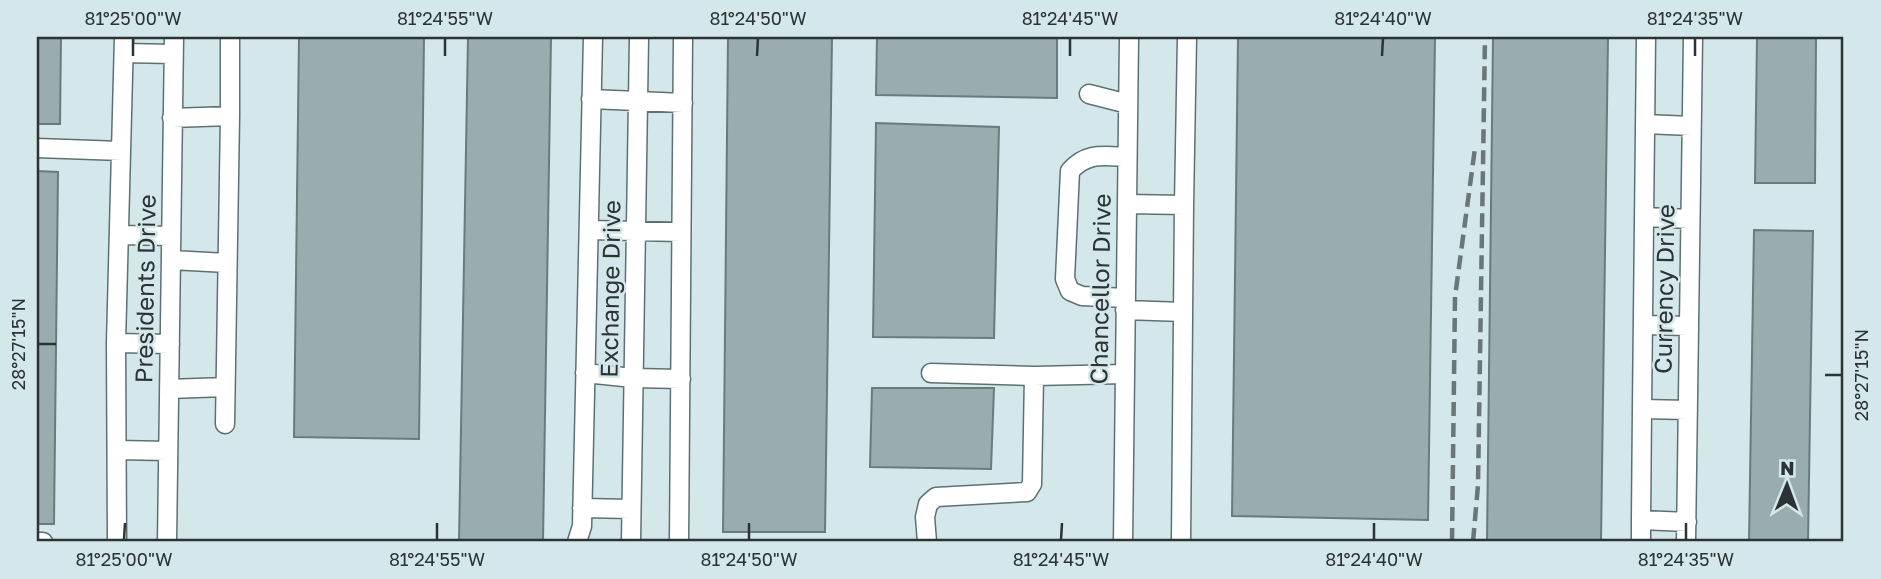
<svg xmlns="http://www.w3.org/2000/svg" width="1881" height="579" viewBox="0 0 1881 579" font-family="'Golos Text',sans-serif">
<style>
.building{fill:#99acae;stroke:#6a7b7e;stroke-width:2}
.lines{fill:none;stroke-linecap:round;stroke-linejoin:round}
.minor-casing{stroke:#5e7072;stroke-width:21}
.minor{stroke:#fff;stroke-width:18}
.rail{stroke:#6a7678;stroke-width:4.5;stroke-dasharray:14 7;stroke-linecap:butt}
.ticks{fill:none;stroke:#2b3334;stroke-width:2.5}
.labels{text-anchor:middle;stroke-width:5;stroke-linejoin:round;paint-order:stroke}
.street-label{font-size:24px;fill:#2b3334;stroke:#d4e7ea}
.neatline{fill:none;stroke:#2b3334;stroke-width:2.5}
.ticks-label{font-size:18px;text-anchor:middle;fill:#2b3334}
</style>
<rect width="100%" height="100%" fill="#d4e7ea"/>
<!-- building -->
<path class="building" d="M37 37H61L60 124H37Z
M299 37H424L419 439 294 437Z
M468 37H551L543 542 459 541Z
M728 37H832L825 532H723Z
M877 37H1057V98L876 95Z
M1238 37H1435L1428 520 1232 516Z
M1493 37H1608L1601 542 1487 541Z
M1757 37H1816L1815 183H1755Z
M876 123 999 127 994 338 873 337Z
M37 171 58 172 54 524H37Z
M1754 230 1813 231 1808 542H1749Z
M872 388H994L991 469 870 467Z"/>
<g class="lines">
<!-- minor casing -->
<g class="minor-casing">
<path id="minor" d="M124 53 173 54
M1089 94 1128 104
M591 99 683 103
M172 118 230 116V37
M1645 124 1691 126
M37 148 121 151
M1127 204 1184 205 1181 542
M1184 205 1187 37
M1644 217 1690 219
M589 230 681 232
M119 235 171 236
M171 260 227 263
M1126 298 1082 296 1070 291 1065 279 1070 171C1087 152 1103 156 1127 157
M1125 310 1183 312
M1643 325 1689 326
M116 343 170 344
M585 373 633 378 681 379
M931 373 1034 376 1125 374
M169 389 225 387
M1642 409 1646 37
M225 424 230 116
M117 450 168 451
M582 508 631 509
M1641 520 1642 409 1688 410
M37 542H43
M117 542 116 343 124 37
M167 542 174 37
M577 542 582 526 593 37
M631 542 639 37
M679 542 683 37
M927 542 925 517 928 504 936 497 1027 492 1032 484 1034 376
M1123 542 1129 37
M1641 542V520L1687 522
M1686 542 1693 37"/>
</g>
<!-- minor -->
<use href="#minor" class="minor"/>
<!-- rail -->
<path class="rail" d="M1452 542 1455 297 1475 148
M1473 542 1478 485 1485 37"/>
</g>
<!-- ticks -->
<path class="ticks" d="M133 56V38M445 56V38M757 56 758 38M1070 56V38M1382 56 1383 38M1695 56V38M38 344H56M1825 375H1842M124 540 125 523M437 540V523M749 540V523M1061 540 1062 523M1374 540V523M1686 540V523"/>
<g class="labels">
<!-- street labels -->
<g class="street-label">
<text transform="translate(146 289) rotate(-89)" y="8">Presidents Drive</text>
<text transform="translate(611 289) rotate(-89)" y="8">Exchange Drive</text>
<text transform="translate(1101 289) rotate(-89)" y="8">Chancellor Drive</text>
<text transform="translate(1665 289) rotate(-89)" y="8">Currency Drive</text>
</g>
</g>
<!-- border -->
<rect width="1881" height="579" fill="none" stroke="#d4e7ea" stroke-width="77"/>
<!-- north arrow -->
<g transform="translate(1787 485) rotate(1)" stroke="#d4e7ea" stroke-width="5" paint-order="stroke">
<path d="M0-5L12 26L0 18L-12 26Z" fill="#2b3334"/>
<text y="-10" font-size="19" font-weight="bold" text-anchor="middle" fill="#2b3334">N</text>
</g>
<rect x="38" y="38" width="1804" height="502" class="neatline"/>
<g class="ticks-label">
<text x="133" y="25">81°25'00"W</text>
<text x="445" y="25">81°24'55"W</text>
<text x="758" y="25">81°24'50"W</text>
<text x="1070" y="25">81°24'45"W</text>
<text x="1383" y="25">81°24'40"W</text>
<text x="1695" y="25">81°24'35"W</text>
<text transform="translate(19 344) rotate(-90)" y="6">28°27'15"N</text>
<text transform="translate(1862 375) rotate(-90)" y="6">28°27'15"N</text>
<text x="124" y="566">81°25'00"W</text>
<text x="437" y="566">81°24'55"W</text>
<text x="749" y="566">81°24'50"W</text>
<text x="1061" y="566">81°24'45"W</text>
<text x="1374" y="566">81°24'40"W</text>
<text x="1686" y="566">81°24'35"W</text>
</g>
</svg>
